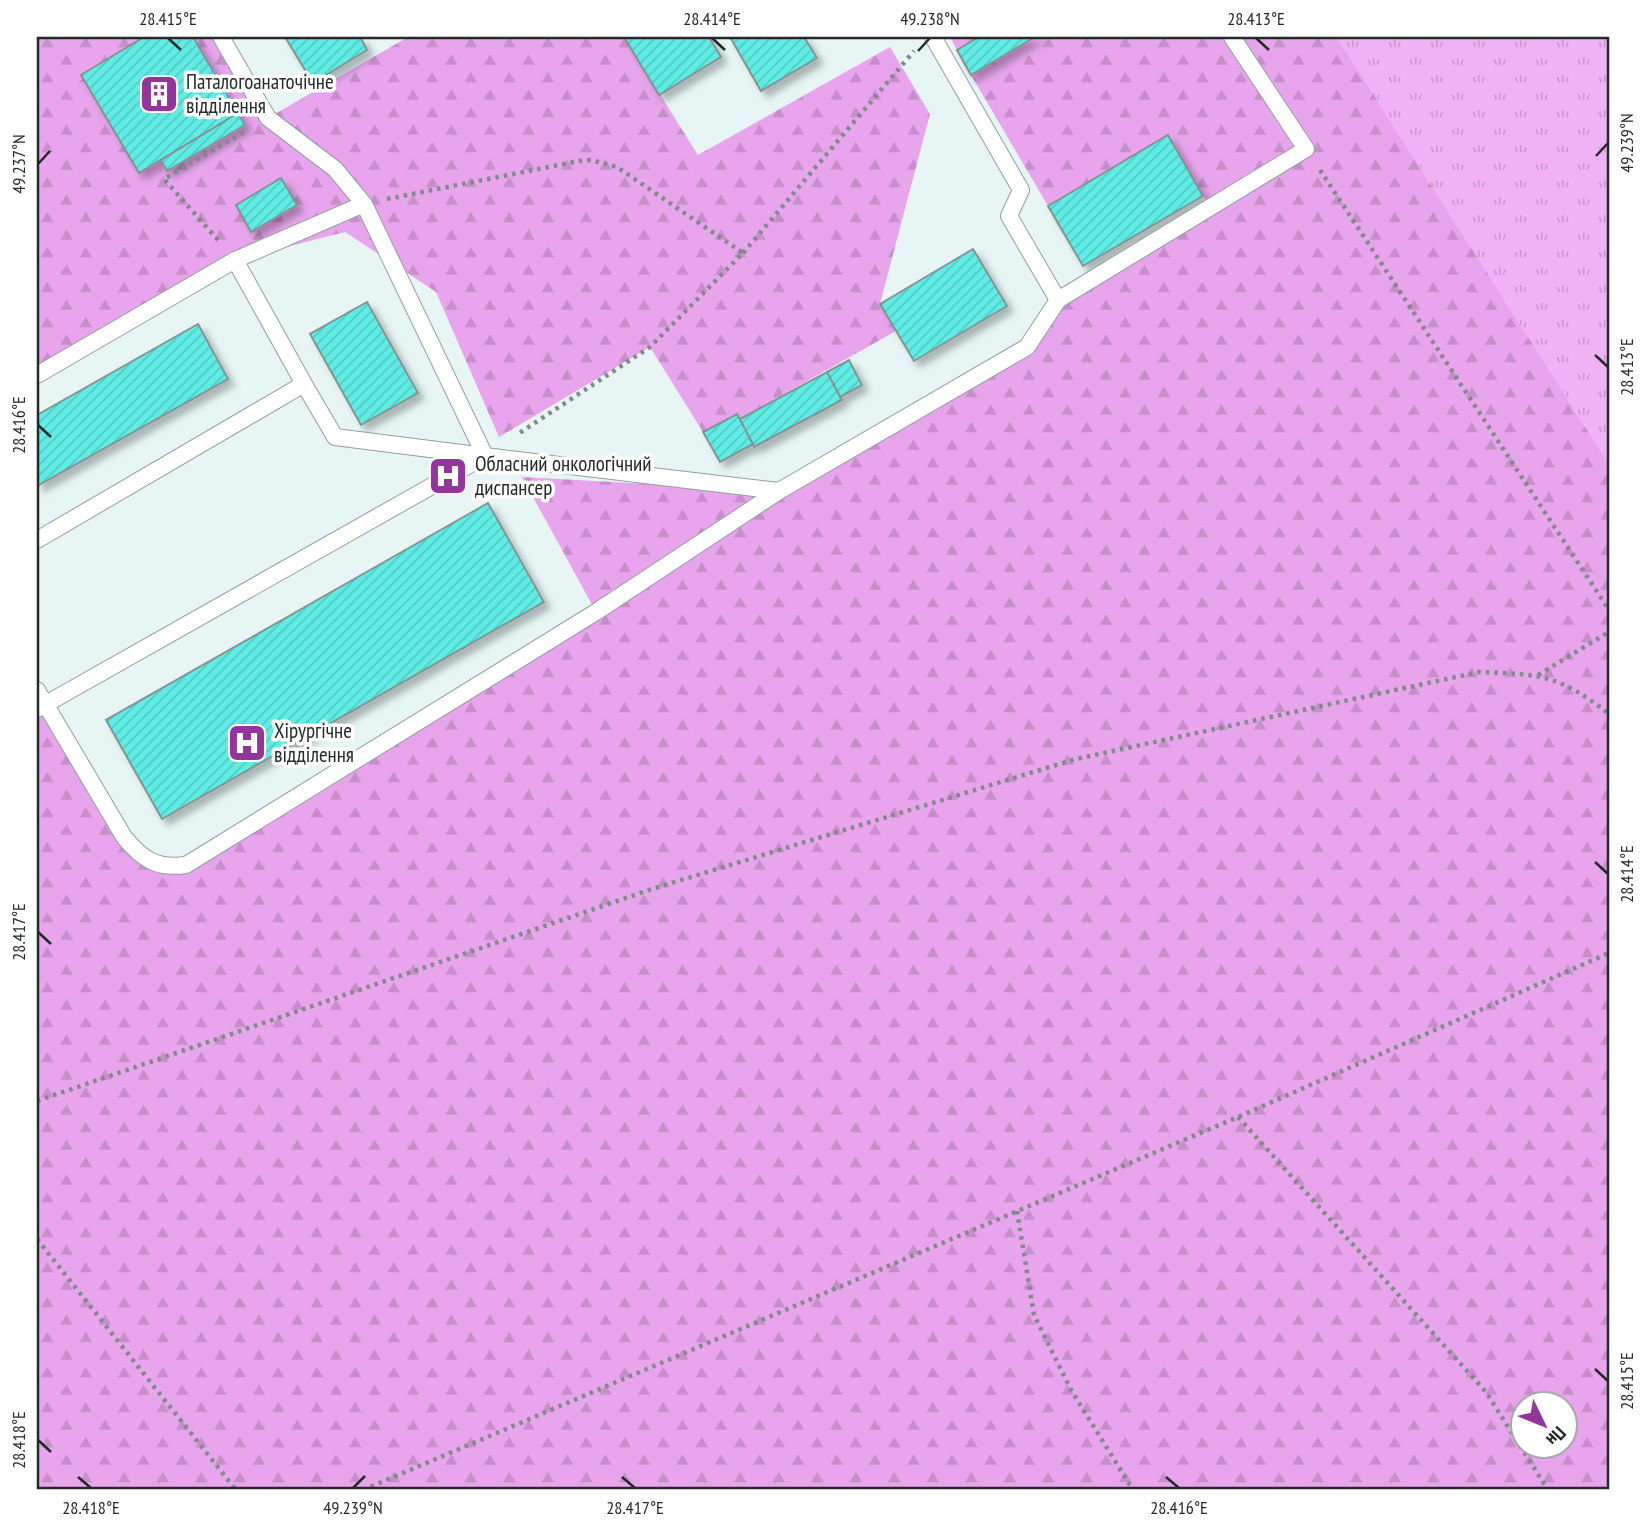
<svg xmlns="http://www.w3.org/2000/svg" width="1646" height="1527" viewBox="0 0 1646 1527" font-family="'PT Sans Narrow',sans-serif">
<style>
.grass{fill:url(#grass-tufts)}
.forest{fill:url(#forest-firs);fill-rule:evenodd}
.building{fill:url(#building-hatch);stroke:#859392;stroke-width:2;filter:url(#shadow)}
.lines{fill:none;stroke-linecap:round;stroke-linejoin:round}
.service-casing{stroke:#919f9e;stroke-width:18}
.path{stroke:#7f8a89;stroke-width:4.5;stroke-dasharray:3.5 5;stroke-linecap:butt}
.service{stroke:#fff;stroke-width:16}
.ticks{fill:none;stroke:#242a29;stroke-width:2.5}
.labels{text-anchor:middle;stroke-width:7;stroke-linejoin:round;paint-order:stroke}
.poi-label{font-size:21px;fill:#242a29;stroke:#fff;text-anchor:start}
.neatline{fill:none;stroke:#242a29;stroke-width:2.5}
.ticks-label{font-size:18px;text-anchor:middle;fill:#242a29}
</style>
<defs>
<pattern id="grass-tufts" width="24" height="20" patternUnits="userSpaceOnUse" patternTransform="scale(1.75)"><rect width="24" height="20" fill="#f0b2f5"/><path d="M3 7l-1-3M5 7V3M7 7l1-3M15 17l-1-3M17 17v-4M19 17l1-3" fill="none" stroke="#ce99d2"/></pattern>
<pattern id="forest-firs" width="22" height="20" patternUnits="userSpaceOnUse" patternTransform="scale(1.75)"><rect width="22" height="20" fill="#e8a5ed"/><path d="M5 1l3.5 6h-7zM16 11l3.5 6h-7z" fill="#c78ecb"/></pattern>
<pattern id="building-hatch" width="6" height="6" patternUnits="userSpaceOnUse" patternTransform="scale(1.75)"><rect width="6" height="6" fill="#5eece4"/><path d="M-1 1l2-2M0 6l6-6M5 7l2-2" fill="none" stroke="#52cbc4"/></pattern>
<filter id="shadow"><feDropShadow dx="6" dy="6" stdDeviation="3.5" flood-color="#0004"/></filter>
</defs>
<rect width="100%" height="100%" fill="#e7f6f5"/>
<!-- grass -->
<path class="grass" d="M1337 37H1609V464Z"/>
<!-- forest -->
<path class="forest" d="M37 37H221L268 118 408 37H624L698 155 890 47 930 114 880 304 896 331 740 419 736 414 703 432 650 347 499 437 436 292 345 232 235 260 37 375Z
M950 37H979L957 50Z
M1035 37H1337L1609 464V1490H37V709L45 704 124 837 166 868 596 612 522 477 779 491 1027 347 1058 300 1210 207 1168 136 1048 206 971 75ZM1524 1404H1566V1446H1524Z"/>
<!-- building -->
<path class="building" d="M144 37H193L238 113 139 173 81 75Z
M285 37H360L367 50 313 83Z
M624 37H709L721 57 659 95Z
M730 37H804L817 58 761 91Z
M979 37H1035L971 75 957 50Z
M238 113 245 125 167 171 161 160Z
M1168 135 1203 196 1083 266 1048 206Z
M281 178 297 205 251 232 236 205Z
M973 249 1007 306 914 361 880 304Z
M367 302 418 393 361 425 310 334Z
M198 324 228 379 37 486V415Z
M849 360 862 385 840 397 827 372Z
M827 372 842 400 754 447 740 419Z
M737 414 753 444 720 462 703 432Z
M488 503 544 602 162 819 106 720Z"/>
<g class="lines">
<!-- service casing -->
<g class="service-casing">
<path id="service" d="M221 37 268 118 335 169 364 204
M933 37 1021 190 1009 216 1058 300
M37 375 235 260
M304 384 335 437 485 456
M37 540 304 384 235 260 364 204 485 456 779 491
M37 690 124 837C142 859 156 869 186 865L596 612 779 491 1027 347 1058 300 1306 149 1232 37
M37 709 485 456"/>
</g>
<!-- path -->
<path class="path" d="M1320 170 1609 610
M387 199 579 161 591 160 617 167 743 253 650 347 518 434
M218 240 164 179 246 131
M743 253 914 51
M1538 675 1609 632
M37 1101 652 889 1076 759 1479 672C1541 674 1559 675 1609 714
M1238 1117 1486 1392 1548 1490
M1017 1211 1034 1315 1071 1390 1133 1490
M37 1239 236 1490
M363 1490 1238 1117 1609 953"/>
<!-- service -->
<use href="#service" class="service"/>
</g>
<!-- ticks -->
<path class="ticks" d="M168 38 181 50M712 38 725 50M1256 38 1269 50M918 51 930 38M1596 156 1608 143M38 164 50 151M1595 355 1608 367M38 425 51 437M1595 862 1608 874M38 932 51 944M1595 1369 1608 1381M38 1440 51 1452M78 1477 91 1488M622 1477 635 1488M1166 1477 1179 1488M353 1488 365 1476"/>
<!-- icons -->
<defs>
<g id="building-square" transform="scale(2.0125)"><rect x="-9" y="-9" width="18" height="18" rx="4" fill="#94349d" stroke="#fff"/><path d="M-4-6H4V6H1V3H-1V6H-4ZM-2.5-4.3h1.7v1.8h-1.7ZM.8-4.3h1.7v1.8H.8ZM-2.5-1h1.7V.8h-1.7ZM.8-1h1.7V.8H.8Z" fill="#fff"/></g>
<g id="hospital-square" transform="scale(2.0125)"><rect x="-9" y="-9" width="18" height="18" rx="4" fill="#94349d" stroke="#fff"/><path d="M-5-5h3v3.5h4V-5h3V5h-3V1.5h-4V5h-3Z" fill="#fff"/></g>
</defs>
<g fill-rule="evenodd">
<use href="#building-square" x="159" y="94"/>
<use href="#hospital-square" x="448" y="476"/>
<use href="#hospital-square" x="247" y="743"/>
</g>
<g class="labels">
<!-- poi labels -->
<g class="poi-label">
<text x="186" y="89">Паталогоанаточічне<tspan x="186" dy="24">відділення</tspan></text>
<text x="475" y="471">Обласний онкологічний<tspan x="475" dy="24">диспансер</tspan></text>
<text x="274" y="738">Хірургічне<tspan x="274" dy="24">відділення</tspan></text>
</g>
</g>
<!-- border -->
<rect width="1646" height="1527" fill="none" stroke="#ffffff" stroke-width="77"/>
<!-- north arrow -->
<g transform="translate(1544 1425) rotate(133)"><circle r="33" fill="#ffffff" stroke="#a7aaa9" stroke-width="2"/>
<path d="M0-5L12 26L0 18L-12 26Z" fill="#94349d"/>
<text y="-10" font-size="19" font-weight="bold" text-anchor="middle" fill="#242a29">Пн</text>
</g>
<rect x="38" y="38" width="1570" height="1450" class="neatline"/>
<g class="ticks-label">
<text x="168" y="25">28.415°E</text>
<text x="712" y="25">28.414°E</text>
<text x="930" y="25">49.238°N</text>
<text x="1256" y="25">28.413°E</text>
<text transform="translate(1627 143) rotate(-90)" y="6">49.239°N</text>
<text transform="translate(19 164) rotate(-90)" y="6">49.237°N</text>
<text transform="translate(1627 367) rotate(-90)" y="6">28.413°E</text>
<text transform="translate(19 425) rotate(-90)" y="6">28.416°E</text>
<text transform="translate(1627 874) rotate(-90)" y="6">28.414°E</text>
<text transform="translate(19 932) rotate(-90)" y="6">28.417°E</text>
<text transform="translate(1627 1381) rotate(-90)" y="6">28.415°E</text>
<text transform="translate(19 1440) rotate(-90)" y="6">28.418°E</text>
<text x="91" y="1514">28.418°E</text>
<text x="353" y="1514">49.239°N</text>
<text x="635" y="1514">28.417°E</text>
<text x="1179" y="1514">28.416°E</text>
</g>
</svg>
